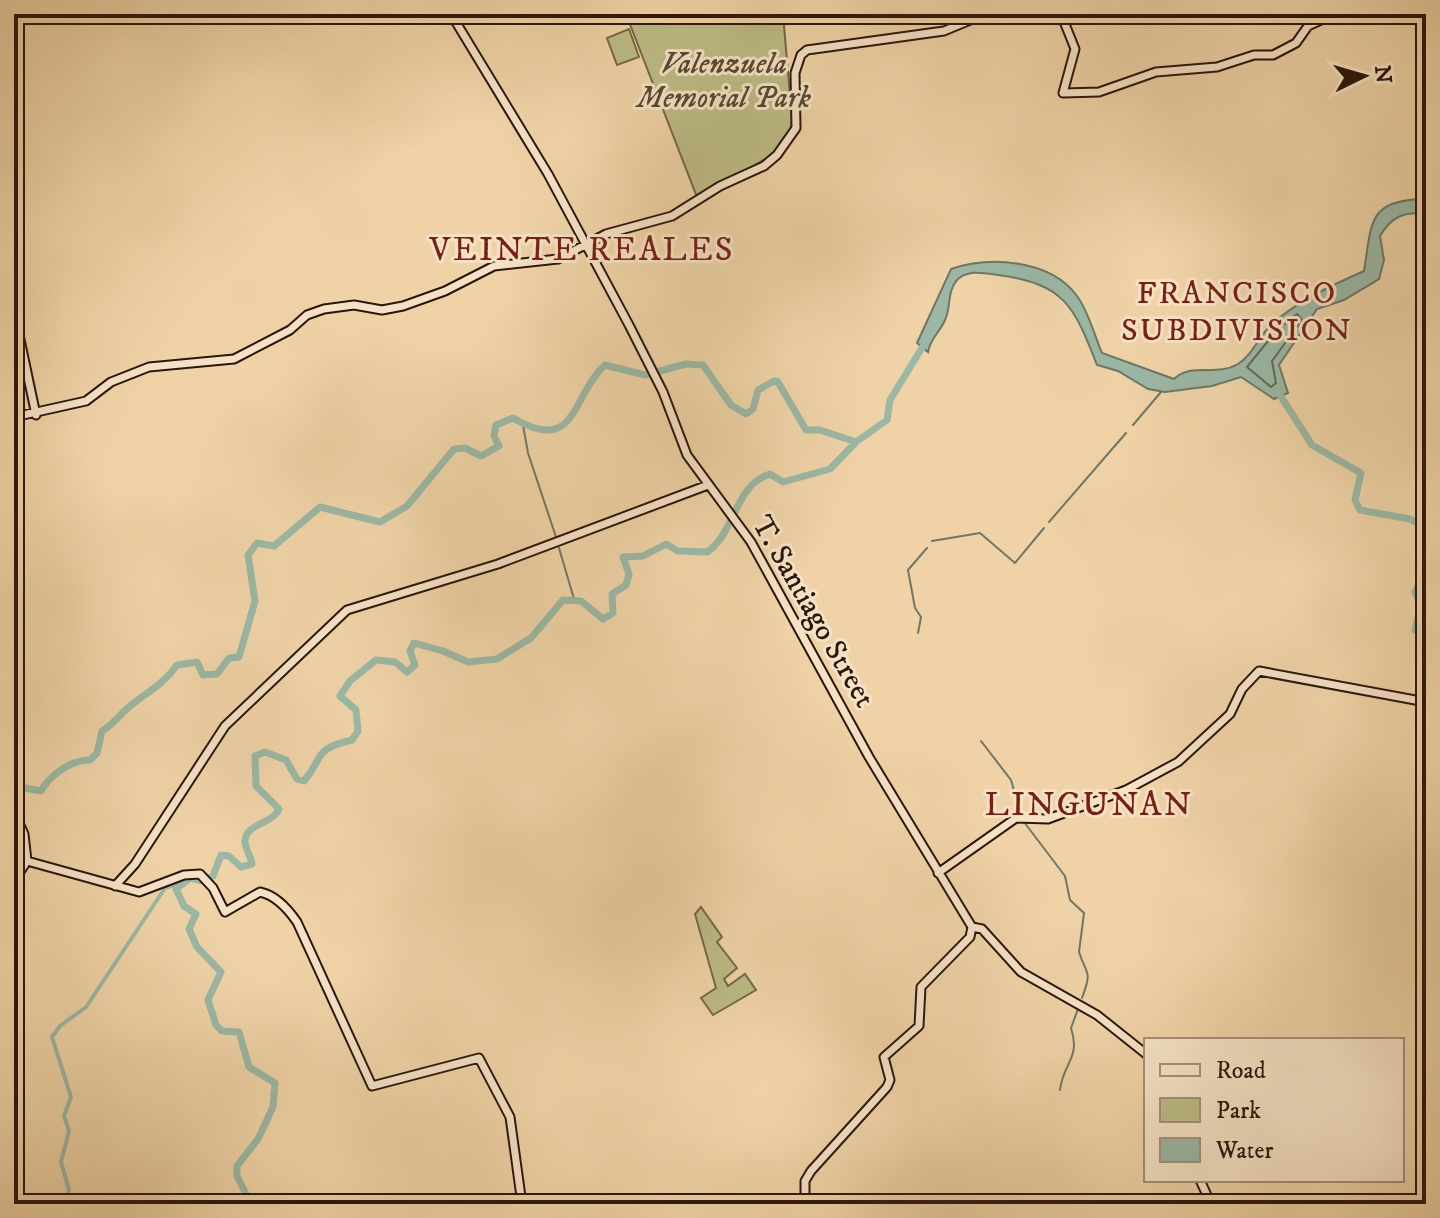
<svg xmlns="http://www.w3.org/2000/svg" width="1440" height="1218" viewBox="0 0 1440 1218" font-family="'IM FELL DW Pica',serif">
<style>
.green{fill:#bcbb84;stroke:#746848;stroke-width:2}
.water{fill:#9ab8a5;stroke:#6e7768;stroke-width:2}
.lines{fill:none;stroke-linecap:round;stroke-linejoin:round}
.shore{stroke:#626759;stroke-width:2}
.stream{stroke:#6e7768;stroke-width:2}
.canal{stroke:#9ab8a5;stroke-width:4}
.river{stroke:#9ab8a5;stroke-width:7}
.secondary-casing{stroke:#2b160d;stroke-width:11}
.secondary{stroke:#f5e2c5;stroke-width:7}
.labels{text-anchor:middle;stroke-width:6;stroke-linejoin:round;paint-order:stroke}
.park-label{font-size:30px;font-style:italic;fill:#564831;stroke:#f5e2c5}
.street-label{font-size:30px;fill:#2b160d;stroke:#f5e2c5}
.neighbourhood-label{font-size:32px;letter-spacing:2px;fill:#7a1f14;stroke:#f5e2c5}
.quarter-label{font-size:34px;letter-spacing:2px;fill:#7a1f14;stroke:#f5e2c5}
</style>
<rect width="100%" height="100%" fill="#efd3a6"/>
<filter id="stains"><feTurbulence type="fractalNoise" baseFrequency=".0025" numOctaves="4"/><feColorMatrix values="0 0 0 0 .2 0 0 0 0 .09 0 0 0 0 .02 0 0 0 .5 -.17"/></filter>
<radialGradient id="worn" r=".72"><stop offset=".6" stop-color="#630" stop-opacity="0"/><stop offset="1" stop-color="#630" stop-opacity=".3"/></radialGradient>
<!-- green -->
<path class="green" d="M626 14H783L792 119C788 163 726 174 697 197Z
M629 29 639 57 617 65 607 38Z
M701 907 722 937 717 942 737 968 724 979 728 986 745 974 756 990 713 1015 701 998 716 988 695 914Z"/>
<!-- water -->
<path class="water" d="M1426 199V214C1404 211 1391 217 1380 236L1384 260 1379 279 1344 300 1317 309 1279 365 1288 393 1274 399 1241 377 1212 386 1165 392 1148 389 1118 371 1097 365C1074 307 1066 284 998 275 985 273 967 269 957 280 947 291 951 308 945 320 940 332 930 339 928 352L917 343 951 269C990 256 1050 259 1077 296 1089 312 1094 335 1102 353L1174 379C1192 362 1216 377 1238 364 1253 355 1259 335 1273 323 1301 299 1331 286 1364 271 1372 222 1367 200 1426 199Z"/>
<g class="lines">
<!-- shore -->
<path class="shore" d="M1297 314 1302 320 1272 361 1276 383 1271 387 1247 367 1277 330Z"/>
<!-- stream -->
<path class="stream" d="M523 425 528 453 556 537
M1133 425 1161 392
M1049 522 1126 433
M932 541 980 533 1015 563 1044 528
M559 548 574 599
M918 633 921 617 915 608 908 570 927 548
M981 741 1011 780 1020 812
M1024 822 1065 876 1070 900 1084 913 1079 952C1086 975 1093 969 1082 998
M1060 1090C1063 1063 1081 1058 1071 1028L1078 1009
M1388 1204 1392 1200 1426 1195"/>
<!-- canal -->
<path class="canal" d="M65 1204 69 1190 61 1162 69 1131 64 1116 71 1097 52 1037 60 1026 86 1007 165 888 180 883"/>
<!-- river -->
<path class="river" d="M1278 392 1312 445 1361 473 1355 500 1360 510 1410 519 1426 528
M1426 572 1415 592 1421 605 1415 630 1426 631
M14 786 41 791C50 775 72 759 90 760L97 753 102 731C114 724 119 715 130 706 147 692 163 685 177 665L197 662 203 675 217 674 229 658 239 657 255 601 248 555 257 543 274 546 320 507 380 522 407 506 454 449 465 448 481 456 499 446 494 436 496 425 513 418C577 456 571 396 605 365L645 375 686 364 703 365 731 405 746 414 753 409 758 390 774 381 778 382 806 430H820L856 442
M251 1204 237 1176V1166L258 1139 273 1107 275 1083 249 1067 239 1032 222 1031 216 1025 208 1000 221 972 197 947 189 929 196 914 184 906 176 889 190 878 202 881 213 876 221 855 229 856 241 867 252 864C251 857 244 846 245 840 247 823 273 824 279 809L256 786 255 756 265 752 286 760 297 779 304 781C324 757 313 749 352 740L358 731 356 710 340 696 350 681 376 660 395 662 407 672 415 665 410 651 414 643 443 651 468 662 497 659 531 638 563 600 581 601 603 619 613 613 612 594 626 585 629 574 623 557 643 556 666 544 678 551 707 552C736 533 733 486 770 474L783 482 830 469 856 442 887 420 890 400 925 343"/>
<!-- secondary casing -->
<g class="secondary-casing">
<path id="secondary" d="M451 14 548 174 629 325 663 392 687 455 751 542 869 757 972 927 970 937 921 987 919 1026 884 1057 890 1080 887 1087 811 1171 805 1181V1204
M1061 14 1075 49 1063 93 1099 92 1156 72 1217 67 1254 55H1273L1296 43 1308 26 1334 14
M14 311 36 415
M14 417 86 401 111 382 149 367 234 359 290 330 307 315 324 309 354 305 382 310 403 306 445 291 494 266 558 259 606 234 672 216 720 186 764 166 777 155 796 128 795 73 801 55 807 50 944 31 985 14
M14 812 24 834 27 861 14 881
M27 861 139 892 184 875 200 874 213 888 225 912 260 892C275 895 288 909 297 922L372 1086 479 1058 510 1117 522 1204
M938 873 1016 818 1048 819 1126 790 1178 762 1230 714 1242 689 1259 671 1426 702
M115 886 135 864 225 726 347 610 498 564 708 485
M972 927 982 929 1021 972 1097 1015 1146 1054
M1200 1180 1211 1204"/>
</g>
<!-- secondary -->
<use href="#secondary" class="secondary"/>
</g>
<g class="labels">
<!-- park labels -->
<g class="park-label">
<text x="724" y="73">Valenzuela<tspan x="724" dy="34">Memorial Park</tspan></text>
</g>
<!-- street labels -->
<g class="street-label">
<text transform="translate(814 611) rotate(60)" y="10">T. Santiago Street</text>
</g>
<!-- neighbourhood labels -->
<g class="neighbourhood-label">
<text x="1237" y="303">FRANCISCO<tspan x="1237" dy="37">SUBDIVISION</tspan></text>
</g>
<!-- quarter labels -->
<g class="quarter-label">
<text x="582" y="260">VEINTE REALES</text>
<text x="1089" y="815">LINGUNAN</text>
</g>
</g>
<!-- margin -->
<rect width="1440" height="1218" fill="none" stroke="#efd3a6" stroke-width="48"/>
<rect x="16" y="16" width="1408" height="1186" fill="none" stroke="#2b160d" stroke-width="4"/>
<rect x="24" y="24" width="1392" height="1170" fill="none" stroke="#2b160d" stroke-width="2"/>
<!-- legend -->
<rect x="1144" y="1038" width="260" height="144" fill="#f5e2c5" stroke="#a4907b" stroke-width="2"/>
<rect x="1160" y="1064" width="40" height="12" fill="#f5e2c5" stroke="#a4907b" stroke-width="2"/>
<text x="1216" y="1078" font-size="24" fill="#2b160d">Road</text>
<rect x="1160" y="1098" width="40" height="24" fill="#bcbb84" stroke="#a4907b" stroke-width="2"/>
<text x="1216" y="1118" font-size="24" fill="#2b160d">Park</text>
<rect x="1160" y="1138" width="40" height="24" fill="#9ab8a5" stroke="#a4907b" stroke-width="2"/>
<text x="1216" y="1158" font-size="24" fill="#2b160d">Water</text>
<!-- north arrow -->
<g transform="translate(1364 76) rotate(85)" stroke="#f5e2c5" stroke-width="6" paint-order="stroke">
<path d="M0-6L14 30L0 20L-14 30Z" fill="#2b160d"/>
<text y="-12" font-size="22" font-weight="bold" text-anchor="middle" fill="#2b160d">N</text>
</g>
<rect width="100%" height="100%" filter="url(#stains)"/>
<rect width="100%" height="100%" fill="url(#worn)"/>
</svg>
